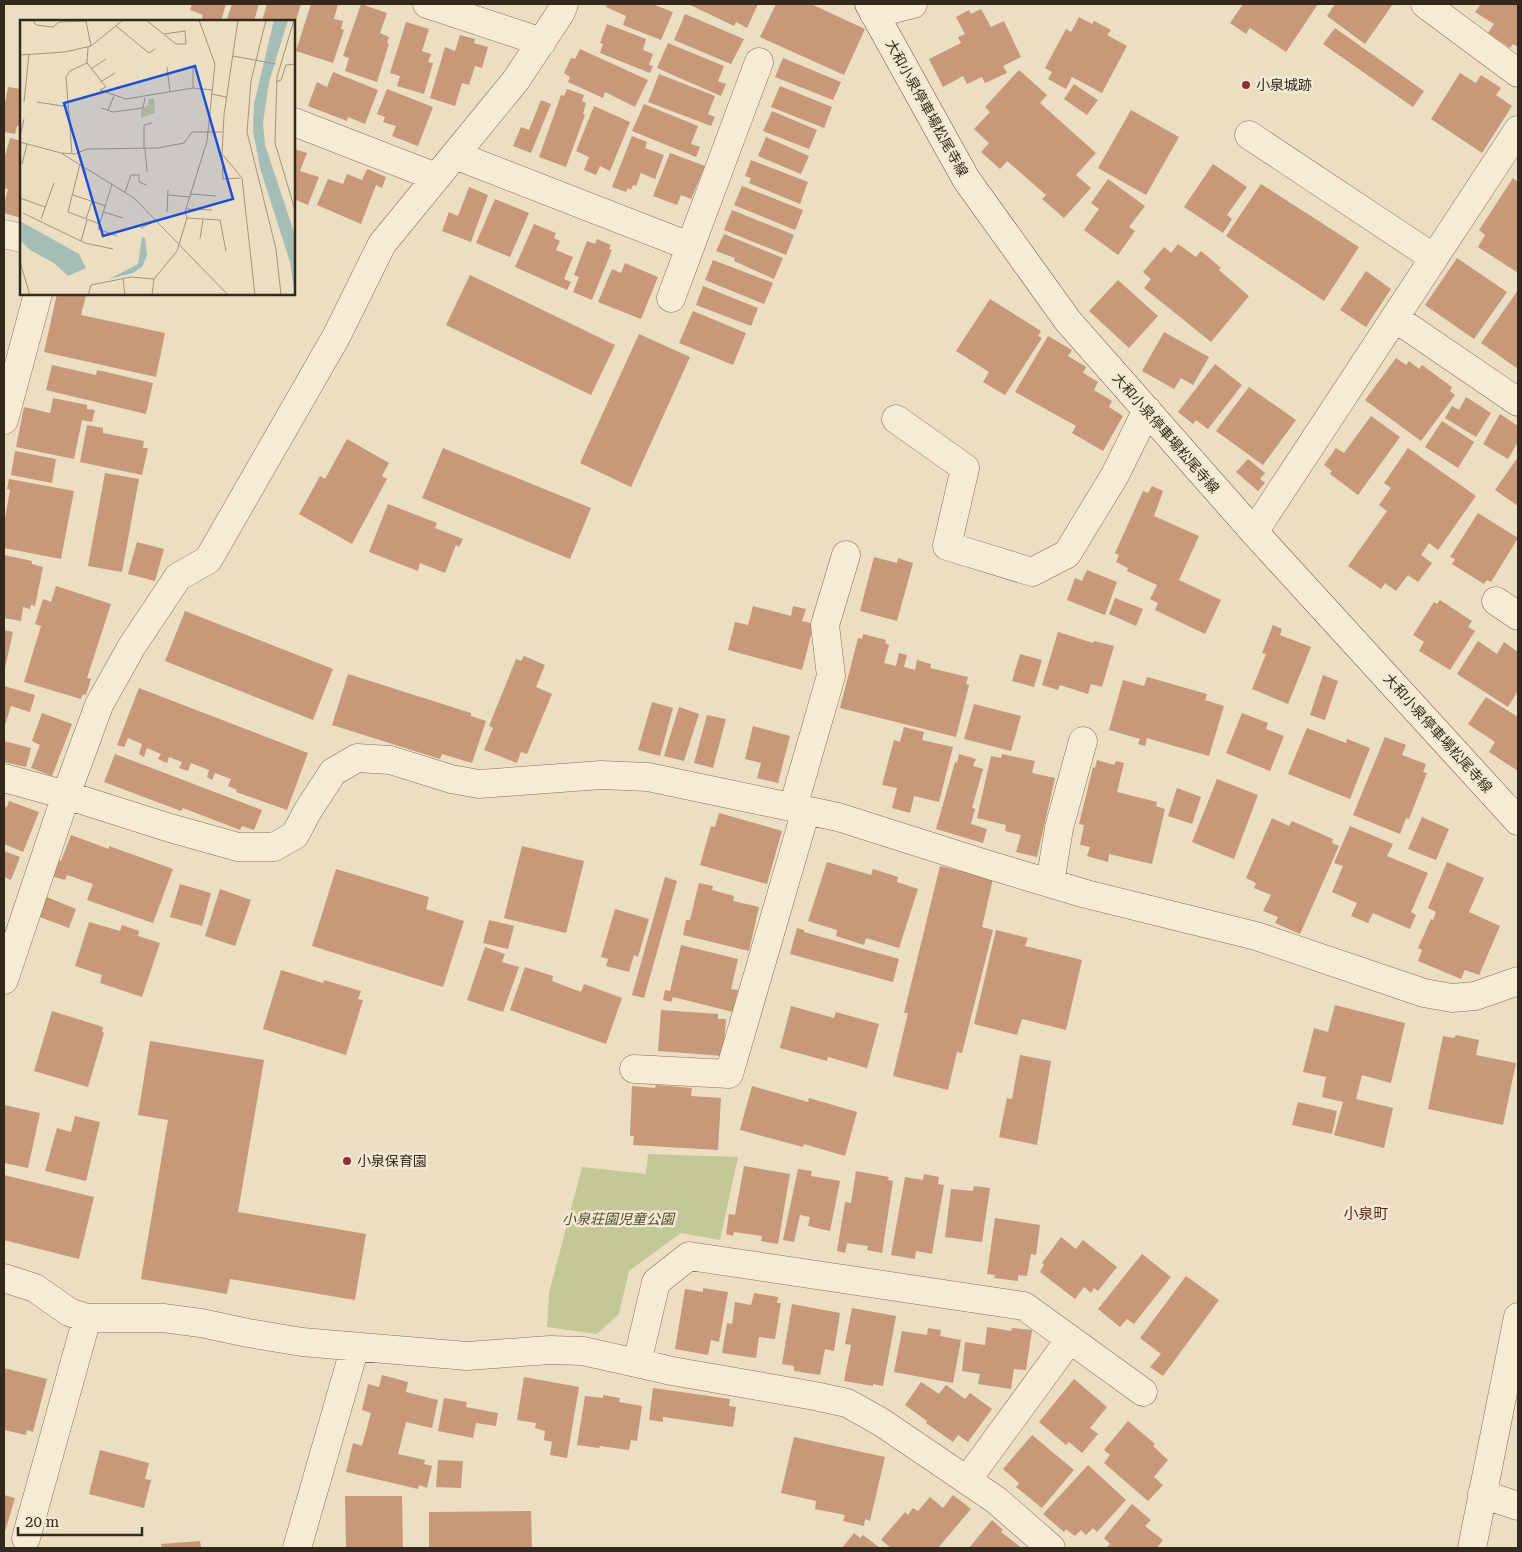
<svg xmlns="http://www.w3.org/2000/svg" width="1522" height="1552" viewBox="0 0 1522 1552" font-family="'Roboto Serif','Noto Sans JP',serif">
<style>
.green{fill:#c4c896}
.building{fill:#c79879}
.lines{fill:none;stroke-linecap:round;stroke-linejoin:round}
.street-casing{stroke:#846f5a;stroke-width:29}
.secondary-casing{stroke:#65503d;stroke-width:29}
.street{stroke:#f7ebd4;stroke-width:28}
.secondary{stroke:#f7ebd4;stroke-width:28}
.poi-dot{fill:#8f2d30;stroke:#f3e8d1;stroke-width:2}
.labels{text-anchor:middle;stroke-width:5;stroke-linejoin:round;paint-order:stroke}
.poi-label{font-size:14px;fill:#34281d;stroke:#f3e8d1;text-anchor:start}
.street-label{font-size:14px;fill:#34281d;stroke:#f3e8d1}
.park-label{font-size:14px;font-style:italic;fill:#464f25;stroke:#f3e8d1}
.neighbourhood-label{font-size:15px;fill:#5e2b1f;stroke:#f3e8d1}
.inset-road{fill:none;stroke:#a29580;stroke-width:1}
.view{fill:#1d4ed8;fill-opacity:0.15;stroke:#1d4ed8;stroke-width:2.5}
.inset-edge{fill:none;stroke:#34281d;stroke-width:2.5}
</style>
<rect width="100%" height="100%" fill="#ebdec2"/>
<!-- green -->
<path class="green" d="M648 1154 738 1157 720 1240 681 1233 629 1271 619 1314 597 1334 547 1327 549 1293 582 1167 646 1174Z"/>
<!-- building -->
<path class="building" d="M192 4H226L221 21H201L203 15 190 10Z
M232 4H259L254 21H236L227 19Z
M267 4H301L294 27V21H262Z
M311 4H338L334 19 343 21 341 29 344 30 333 63 296 51Z
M361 4 387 13 380 33 389 37 387 43 389 44 377 82 345 71 349 58 343 56Z
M607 4H652L673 12 661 40 623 25 626 16 606 7Z
M688 4H758L747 28 736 22 734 26Z
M776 4H811L865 29 844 75 760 37Z
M1243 4H1318L1286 52 1250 28 1246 34 1230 23Z
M1335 4H1393L1365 44 1327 16Z
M1481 4H1518V47L1513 44 1510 48 1488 33 1494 24 1475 12Z
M981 9 991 27 1004 21 1021 57 1003 66 1007 73 985 83 982 77 967 84 963 76 943 87 929 59 961 43 958 37 965 34 956 17 969 10 971 14Z
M685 14 744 39 731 64 674 40Z
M1079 17 1092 24 1094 21 1111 30 1107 35 1127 46 1102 93 1072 77 1066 89 1048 79 1052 72 1045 68 1066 29 1071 32Z
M406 22 429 29 422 51 431 54 428 62 433 63 424 94 397 86 400 76 390 73Z
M607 24 646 39 643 50 653 54 649 65 653 66 650 73 600 53 603 44 600 43Z
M1335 28 1424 91 1413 107 1323 44Z
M460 35 475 39 474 43 488 47 482 68 475 66 469 85 462 83 455 106 430 98 445 47 455 51Z
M668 43 724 66 718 81 726 84 721 96 657 68Z
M580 49 648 80 635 107 605 92 603 98 568 82 570 77 564 73 571 58 575 59Z
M783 58 841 82 833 100 775 77Z
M1019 70 1047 95 1040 103 1096 153 1076 175 1091 188 1064 218 1042 199 1046 195 1007 161 1000 169 981 152 989 143 974 129 990 112 985 107Z
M333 72 378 90 365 124 348 117 347 121 308 106 317 82 327 87Z
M1460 73 1476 83 1481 75 1501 88 1496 95 1512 106 1482 153 1431 119Z
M659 74 715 96 708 114 715 117 711 126 648 102Z
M1074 84 1098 100 1087 115 1064 99Z
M780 86 832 107 824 128 771 107Z
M8 87 21 89V127L17 126 15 134 5 132V136L4 108Z
M387 89 433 107 418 146 392 136 396 126 383 122 385 117 377 114Z
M567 89 584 95 582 101 586 103 583 114 585 115 566 167 539 157 561 95 564 96Z
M541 100 551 104 531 153 513 146 521 127 529 130Z
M644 104 698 126 691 144 700 147 696 157 632 131Z
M594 106 630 122 610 171 600 166 596 175 584 170 589 157 576 151Z
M1131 110 1179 137 1146 195 1098 168Z
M772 111 817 130 809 149 763 131Z
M632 136 647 142 645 148 664 155 655 179 641 173 636 186 633 185 631 190 628 188 626 192 612 187Z
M766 137 809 156 801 174 758 156Z
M10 138 21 141V218L4 213V205L8 189 4 188V159Z
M294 149 307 153 300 171 319 177 308 205 294 199Z
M670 153 705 166 691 199 681 195 677 205 653 196Z
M751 160 808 182 800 204 749 183 751 178 745 176Z
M1213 164 1247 187 1227 215 1232 219 1223 233 1184 207Z
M367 169 386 177 382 188 376 185 361 224 317 205 328 179 343 184 347 174 362 180Z
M1513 178 1518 182V273L1478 247 1485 235 1479 230Z
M1108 179 1145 206 1129 227 1135 231 1118 255 1084 230 1099 209 1091 203Z
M1261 184 1359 247 1324 301 1226 236Z
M742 186 803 210 795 230 734 205Z
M469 187 488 195 471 242 442 231 449 212 458 216Z
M495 199 529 213 510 257 476 243Z
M732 210 794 235 786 255 724 230Z
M534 224 556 233 554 238 560 241 556 250 573 257 564 279 571 282 567 290 515 267Z
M724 234 783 258 774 279 734 261 735 258 716 251Z
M597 239 611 245 609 249 612 250 592 300 573 292 579 277 574 275 587 241 595 244Z
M1178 244 1196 257 1201 251 1221 268 1219 270 1249 296 1211 342 1144 288 1151 279 1143 272 1164 247 1171 253Z
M1457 258 1507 292 1474 339 1425 305Z
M713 260 773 283 764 304 705 280Z
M625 263 658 277 641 319 598 302 612 269 621 273Z
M1366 271 1391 289 1366 327 1340 310Z
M470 275 615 345 591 395 446 325Z
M1118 280 1158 316 1129 348 1089 311Z
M703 286 758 308 751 326 696 305Z
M1518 290V369L1481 343Z
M57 294 86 295 81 315 165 333 156 377 44 352Z
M990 299 1041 331 1038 336 1042 338 1005 395 983 382 989 372 956 351Z
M693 311 746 333 733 365 679 343Z
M1164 332 1209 357 1193 385 1181 378 1174 389 1142 371Z
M639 334 690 357 631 487 580 463Z
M1048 336 1072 350 1068 356 1086 367 1083 373 1098 382 1094 390 1112 401 1109 407 1123 416 1103 451 1072 433 1076 426 1015 392Z
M1396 358 1406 365 1409 361 1419 369 1422 365 1452 387 1450 391 1455 395 1421 441 1365 400Z
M1215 364 1242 385 1208 429 1196 420 1193 424 1178 412Z
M52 365 96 375 97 370 153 383 146 414 46 390Z
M1249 387 1296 420 1263 465 1216 431Z
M1466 397 1491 413 1476 437 1445 418 1452 406 1459 410Z
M53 398 87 405V409L95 410 92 422 82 420 74 459 16 447 24 407 50 413Z
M1500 414 1518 426V442L1508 459 1483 444Z
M1371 416 1400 437 1358 495 1330 474 1332 471 1324 465 1336 448 1344 453Z
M1442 421 1474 442 1458 468 1425 447Z
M87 425 103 428V433L144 441 143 448H148L142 475 80 462Z
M347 439 389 463 382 476 387 479 352 544 299 514 320 476 325 479Z
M443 448 591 508 570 559 422 498Z
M1408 448 1476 496 1438 550 1429 543 1421 555 1432 563 1418 582 1408 575 1396 591 1385 583 1381 589 1348 566 1387 511 1379 505 1391 488 1384 483Z
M15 451 56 459 52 483 11 475Z
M1518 457V506L1495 490Z
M1248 459 1265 473 1260 479 1265 483 1258 491 1236 472Z
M105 473 139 479 122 572 88 566Z
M9 479 74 491 61 559 4 548V524L10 490 7 489Z
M1152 486 1163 491 1154 516 1199 536 1179 580 1221 600 1205 634 1155 610 1158 603 1150 599 1157 585 1127 571 1128 568 1116 562 1119 555 1115 553 1143 491 1148 493Z
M388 504 437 523 435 528 463 539 459 547 456 545 445 573 420 563 418 571 369 552Z
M1478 513 1518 538 1491 582 1487 580 1484 584 1452 564 1455 559 1450 557Z
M137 542 164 549 155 581 128 574Z
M4 555 32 561V564L43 567 35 606 31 605 30 609 23 607 21 621 4 618Z
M874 557 897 563 898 558 913 563 897 621 860 611Z
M1087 570 1117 582 1105 615 1067 600 1075 578 1082 581Z
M56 586 111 604 87 678 91 679 86 695 83 694 81 699 24 682 41 626 35 624 43 599 51 602Z
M1115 598 1143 609 1136 626 1109 614Z
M1440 600 1472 621 1468 627 1475 631 1450 670 1419 651 1424 642 1413 635 1434 602 1437 604Z
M753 606 791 616 793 606 806 609 802 621 814 624 802 670 728 650 735 622 748 625Z
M185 611 333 669 313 720 165 661Z
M1273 625 1282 629 1280 635 1311 647 1288 704 1252 689 1266 654 1262 653Z
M4 630 13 632 5 668H4Z
M1058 632 1093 643 1094 641 1114 646 1102 687 1091 684 1088 694 1060 685 1058 690 1042 685Z
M863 634 886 640 885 643 889 645 884 663 896 666 899 653 907 655 904 667 915 670 917 660 931 664 930 668 968 677 966 684 969 685 956 737 840 708 858 638 862 639Z
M1478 641 1497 654 1504 642 1518 652V691L1508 707 1457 674Z
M1020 654 1042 660 1034 687 1012 681Z
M524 656 545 665 536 687 552 694 527 754 521 752 517 763 484 750 493 728 489 726 516 659 521 661Z
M348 674 471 713V716L486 721 472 763 442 754 440 759 332 725Z
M1323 675 1338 681 1325 720 1310 715Z
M1147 677 1207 694 1205 700 1224 706 1209 756 1147 738 1145 746 1138 744 1140 739 1109 730 1123 680 1144 686Z
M4 686 35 695 30 712 11 706 4 728Z
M139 688 308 753 287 810 236 792 237 790 228 786 231 779 215 773 212 780 207 777 209 770 191 763 188 771 179 768 182 762 169 757 167 763 158 759 161 754 147 748 144 757 139 754 142 744 128 738 124 747 117 745Z
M1486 697 1518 717V771L1489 752 1495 742 1468 724Z
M652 702 673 708 660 756 638 750Z
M974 704 1021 716 1011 751 964 739Z
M679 707 699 714 684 761 664 756Z
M42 713 72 724 52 776 31 768 40 745 32 741Z
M1242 713 1268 723 1266 729 1284 736 1270 771 1226 753Z
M707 715 726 719 713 768 694 763Z
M753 726 790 736 778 783 757 778 761 763 745 759Z
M904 727 924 732 922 740 953 747 939 802 914 796 910 813 892 808 897 788 882 785 894 740 900 742Z
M1307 728 1346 743 1347 739 1370 748 1350 799 1288 774Z
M1385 737 1406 745 1402 755 1426 764 1423 772 1427 773 1409 819 1406 818 1400 834 1353 815Z
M4 741 31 748 26 767 4 762Z
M115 754 262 810 254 830 242 826 240 830 183 808 181 811 104 782Z
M959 754 976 759 973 766 983 769 972 808 975 809 971 824 987 829 983 843 936 829 955 762 957 763Z
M1002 754 1035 761 1032 773 1055 778 1037 857 1016 852 1021 835 1005 831 1006 825 977 818 991 756 1001 758Z
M1097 760 1114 765 1116 761 1124 763 1117 792 1157 802 1156 806 1165 809 1152 864 1109 854 1108 862 1087 856 1090 847 1080 845 1084 825 1079 824 1093 767 1095 768Z
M1217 779 1258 795 1234 859 1192 842Z
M1177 788 1201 797 1192 824 1168 816Z
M9 801 39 812 23 852 4 844V806L7 807Z
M719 813 782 831 767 884 700 865 711 826 715 827Z
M1422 817 1449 829 1436 860 1408 849Z
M1272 818 1289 826 1292 821 1333 839 1332 843 1339 846 1300 934 1275 923 1278 917 1263 911 1271 895 1254 888 1256 883 1246 878Z
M1350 826 1393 844 1387 856 1428 873 1411 912 1416 915 1410 929 1373 913 1368 923 1351 916 1357 903 1332 892 1343 866 1334 863Z
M71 835 109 849V846L173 869 153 923 87 900 93 884 67 875 65 880 51 876 57 859 61 861Z
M522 846 584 861 566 933 504 918Z
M4 851 20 857 11 880 4 877Z
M827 862 871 875 873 869 898 877 897 882 918 889 899 948 866 938 864 945 836 936 837 930 808 921Z
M1447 862 1484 878 1469 912 1500 926 1479 975 1465 970 1461 979 1418 961 1422 950 1418 948 1431 919 1433 920 1436 912 1428 908Z
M940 866 993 879 982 927 993 930 962 1053 957 1052 948 1090 893 1076 908 1013H904Z
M336 869 429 897 426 909 464 921 443 987 312 946Z
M665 877 677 881 644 998 632 995Z
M699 883 713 886 712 890 734 896 733 901 759 907 749 951 683 935 686 920H690Z
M180 884 211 893 202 926 170 917Z
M220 889 251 900 235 946 205 936Z
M44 896 76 909 69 928 37 916Z
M615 909 649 919 638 957 634 955 629 972 606 966 608 959 601 957Z
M489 920 514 926 508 949 483 943Z
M89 922 120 931 122 925 139 931 138 936 160 943 142 997 100 983 102 975 75 966Z
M797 928 804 930V932L899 959 893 982 790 954Z
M996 930 1028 938 1025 946 1082 960 1066 1030 1022 1019 1017 1035 974 1024Z
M681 945 738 959 731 989 738 990 733 1012 673 997 671 1002 663 1000 665 990 670 991Z
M485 947 505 954 502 962 519 967 503 1012 467 1000Z
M525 967 553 976 552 981 581 992 584 984 622 998 606 1044 510 1010Z
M281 970 323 983 324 980 361 991 358 999 363 1000 346 1055 263 1029Z
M1335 1005 1405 1023 1391 1083 1362 1075 1356 1099 1393 1108 1384 1148 1334 1135 1343 1102 1322 1097 1326 1077 1303 1072 1314 1028 1328 1032Z
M791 1006 834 1018 836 1012 879 1024 867 1068 828 1057 827 1061 780 1048Z
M661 1010 718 1014V1019H726L723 1056 658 1051Z
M52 1011 103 1027 102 1032 104 1033 88 1087 34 1071Z
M1456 1035 1479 1040 1476 1055 1516 1063 1503 1125 1428 1109 1443 1036 1454 1038Z
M150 1041 264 1060 238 1212 366 1234 355 1300 230 1279 227 1294 141 1279 168 1120 138 1115Z
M1020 1055 1051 1061 1037 1145 999 1137 1007 1098 1012 1099Z
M656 1085 692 1088 691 1096 721 1098 718 1150 633 1145 634 1136H630L632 1086 655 1088Z
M752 1086 808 1102 809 1098 857 1112 845 1156 804 1144 803 1147 740 1130Z
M1298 1102 1337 1111 1332 1134 1292 1125Z
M4 1105 40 1113 28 1168 4 1163Z
M75 1116 100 1122 86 1181 45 1171 57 1128 71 1132Z
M744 1166 790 1174 778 1244 761 1241 762 1236 734 1232 733 1236 726 1234 729 1214 735 1215Z
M798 1169 812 1171 811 1176 840 1181 830 1231 808 1226 810 1217 800 1215 794 1242 783 1240Z
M856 1171 889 1177 888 1180 893 1181 882 1253 867 1250 868 1246 847 1243 845 1253 837 1251 845 1202 851 1203Z
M924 1174 939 1177 938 1184 944 1185 932 1254 916 1251 915 1259 891 1255 905 1177 923 1180Z
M4 1175 94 1197 79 1259 4 1240Z
M974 1186 990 1188 982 1242 945 1237 951 1189 973 1191Z
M995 1218 1040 1225 1036 1255 1031 1254 1027 1276 1018 1275V1281L994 1278 995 1275 987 1274Z
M1061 1237 1076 1249 1083 1240 1117 1267 1098 1291 1094 1288 1091 1293 1084 1287 1075 1299 1040 1272 1044 1265 1042 1263Z
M1142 1254 1171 1277 1134 1324 1127 1319 1120 1327 1098 1309Z
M1186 1276 1219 1300 1163 1376 1150 1367 1161 1354 1140 1338Z
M703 1288 728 1292 719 1342 711 1340 708 1355 675 1349 685 1289 703 1292Z
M754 1293 778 1297 777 1303H781L775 1339 759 1337 756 1358 722 1353 727 1323 732 1324 735 1302 751 1305Z
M792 1304 840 1313 834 1351 825 1349 820 1375 794 1371V1366L782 1364Z
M852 1308 896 1316 883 1386 873 1384V1386L844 1381 851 1345 845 1344Z
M987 1327 1011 1331 1012 1328 1032 1330 1026 1370 1014 1369 1011 1389 978 1384 980 1374 962 1371 965 1342 985 1345Z
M928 1328 941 1330 940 1336 961 1340 953 1383 894 1372 902 1331 927 1335Z
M4 1368 47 1379 33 1432 27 1430 26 1435 4 1430Z
M382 1375 408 1382 406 1392 438 1400 432 1428 406 1422 398 1454 425 1460 424 1464 432 1466 427 1488 419 1485 418 1489 346 1472 353 1443 362 1446 371 1413 362 1410 368 1384 379 1387Z
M524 1377 579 1387 567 1458 550 1455 552 1442 544 1440 545 1431 535 1428 536 1423 517 1420Z
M1074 1379 1107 1407 1090 1428 1098 1434 1082 1453 1069 1442 1066 1445 1039 1422Z
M921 1382 939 1394 946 1385 965 1399 970 1393 992 1409 968 1442 958 1435 953 1442 926 1423 927 1421 905 1405Z
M653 1388 730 1399 729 1406 736 1407 733 1427 663 1417V1422L649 1420Z
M603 1395 620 1398 619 1402 642 1406 637 1441 631 1440 629 1450 600 1446 599 1448 577 1445 585 1396 603 1398Z
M444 1398 467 1402 466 1407 498 1413 496 1426 476 1423 473 1438 438 1431Z
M1128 1421 1155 1444 1153 1446 1168 1460 1154 1477 1163 1485 1148 1501 1104 1463 1110 1455 1104 1450Z
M1032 1435 1074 1470 1042 1508 1016 1487 1019 1483 1003 1469Z
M794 1437 885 1457 870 1521 865 1519 864 1526 843 1521 845 1515 815 1509 816 1501 781 1493Z
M100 1450 149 1463 145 1479 151 1480 144 1508 89 1494Z
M438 1460 463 1461 461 1488 436 1487Z
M1088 1465 1126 1500 1097 1532 1093 1528 1086 1535 1081 1530 1075 1536 1066 1529 1064 1532 1043 1514Z
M4 1495 15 1498 4 1535Z
M953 1495 971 1509 938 1548H891L881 1540 905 1512 908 1515 913 1508 918 1511 930 1497 943 1508Z
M345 1496H402L403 1548H346Z
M1132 1504 1151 1520 1145 1526 1163 1540 1157 1548H1106L1110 1544 1104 1538Z
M531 1511 532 1548H429V1512Z
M992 1520 1003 1530 1001 1532 1022 1548H969Z
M854 1533 860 1538 863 1535 880 1548H842Z
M200 1541 201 1548H162L161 1544Z"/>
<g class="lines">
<!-- street casing -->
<g class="street-casing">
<path id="street" d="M427 4 542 42
M1425 4 1518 73
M874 14 913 4
M294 122 436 177
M1249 135 1434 258
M455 155 689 246
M4 234 21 238
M671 298 759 62
M1395 318 1518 402
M896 419 965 468 947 546 1032 572 1067 554 1115 475 1147 410
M4 420 38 294
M1254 532 1518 130
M1496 601 1518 616
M4 778 66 795 170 828 238 847H274L295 835 307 812 333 772 357 758 390 760 451 779 479 784 601 775 648 777 838 817 989 865 1086 894 1256 936 1424 993 1452 998 1475 996 1518 981
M793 807 831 676 825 625 846 555
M1050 883 1059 828 1083 741
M4 980 66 795 99 705 132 646 178 577 208 560 336 337 382 244 516 80 561 12 564 4
M634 1069 729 1074 806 810
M4 1278 35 1288 69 1312 87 1318H163L201 1323 248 1333 302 1342 467 1356 550 1350 583 1351 672 1371 815 1396 847 1403 881 1422 996 1500 1051 1548
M637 1363 656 1282 689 1256 1024 1306 1143 1392
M967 1480 1070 1339
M1482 1494 1518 1506
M26 1538 87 1318
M297 1548 355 1347
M1472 1548 1518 1317"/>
</g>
<!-- secondary casing -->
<g class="secondary-casing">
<path id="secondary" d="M869 4 966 179 1068 321 1254 532 1518 821"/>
</g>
<!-- street -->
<use href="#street" class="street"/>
<!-- secondary -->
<use href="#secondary" class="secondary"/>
</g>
<!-- markers -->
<g class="poi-dot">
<circle cx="1246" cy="85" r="5"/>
<circle cx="347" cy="1161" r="5"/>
</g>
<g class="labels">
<!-- poi labels -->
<g class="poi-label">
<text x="1256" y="90">小泉城跡</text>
<text x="357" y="1166">小泉保育園</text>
</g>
<!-- street labels -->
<g class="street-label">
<text transform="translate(927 108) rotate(61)" y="5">大和小泉停車場松尾寺線</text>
<text transform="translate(1166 433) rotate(49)" y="5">大和小泉停車場松尾寺線</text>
<text transform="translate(1438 733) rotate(48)" y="5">大和小泉停車場松尾寺線</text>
</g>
<!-- park labels -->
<g class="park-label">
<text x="618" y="1224">小泉荘園児童公園</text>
</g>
<!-- neighbourhood labels -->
<g class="neighbourhood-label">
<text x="1366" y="1219">小泉町</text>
</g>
</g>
<!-- overview -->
<g transform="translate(20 20)">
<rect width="275" height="275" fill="#ebdec2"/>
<path d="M134 78 135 93 121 98V90L128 85 129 79Z" fill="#c4c896"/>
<path d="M254 0H268L249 62 243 103 245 125 275 215V275L270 242 240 148 233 111 234 84ZM0 201 59 234 66 248 48 256 34 243 10 230 0 220ZM122 217 125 218 127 235 122 247 113 253 89 259 118 244Z" fill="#a4beb6"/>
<path class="inset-road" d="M13 0 16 5 33 7 39 2 66 1 71 26M126 0 156 24H166L165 11 144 14M218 0 204 95 202 134 222 158 235 275M246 0 231 61 227 112 256 229 261 275M274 0 257 57 255 123 275 190M96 6 129 33 135 29M0 35 45 32 71 26 103 0M213 36 256 44M67 43 86 67 80 70 106 79 173 68 192 70M147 47 150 72M173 48V68M71 49 86 39M80 62 95 53M256 62 261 60 266 45 275 44M191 74 206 77M4 82 9 34M17 82 49 87M81 88 93 92 123 88 125 78M88 90 94 76M0 116 4 99M0 122 41 133 114 178 208 275M124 129V105L132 103M125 129 127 152M42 133 55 134 67 129 138 128 164 123 172 112H202M52 134 46 57 50 51 67 43 68 27M202 135 203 159 220 158M2 144 7 124M60 144 48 192 80 204M92 164 78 209 97 216M105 172 111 155H119V162L126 165M171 174 196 176M53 175 86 186M148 175 170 177M0 178 25 187M166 189 192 190M84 192 103 198M147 192 148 170M3 193 65 223 93 229M167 198 200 200 206 231M21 199 34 163M66 199 72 181M121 208 137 200M180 219 183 200M61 221 67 200M0 242 10 275M103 259 105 275M68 275 71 265 111 257 134 259M132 275 134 259 157 231 167 198 165 192 187 121 195 44 179 0"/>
<path class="view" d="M175 46 213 179 83 216 44 83Z"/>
<rect width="275" height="275" class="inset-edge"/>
</g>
<!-- border -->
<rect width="1522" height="1552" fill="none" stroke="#34281d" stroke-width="10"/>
<!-- scale -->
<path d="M18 1527v8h124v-8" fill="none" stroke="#34281d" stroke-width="2.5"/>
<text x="25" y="1527" font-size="15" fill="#34281d" stroke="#f3e8d1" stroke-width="4" paint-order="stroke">20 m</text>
</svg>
